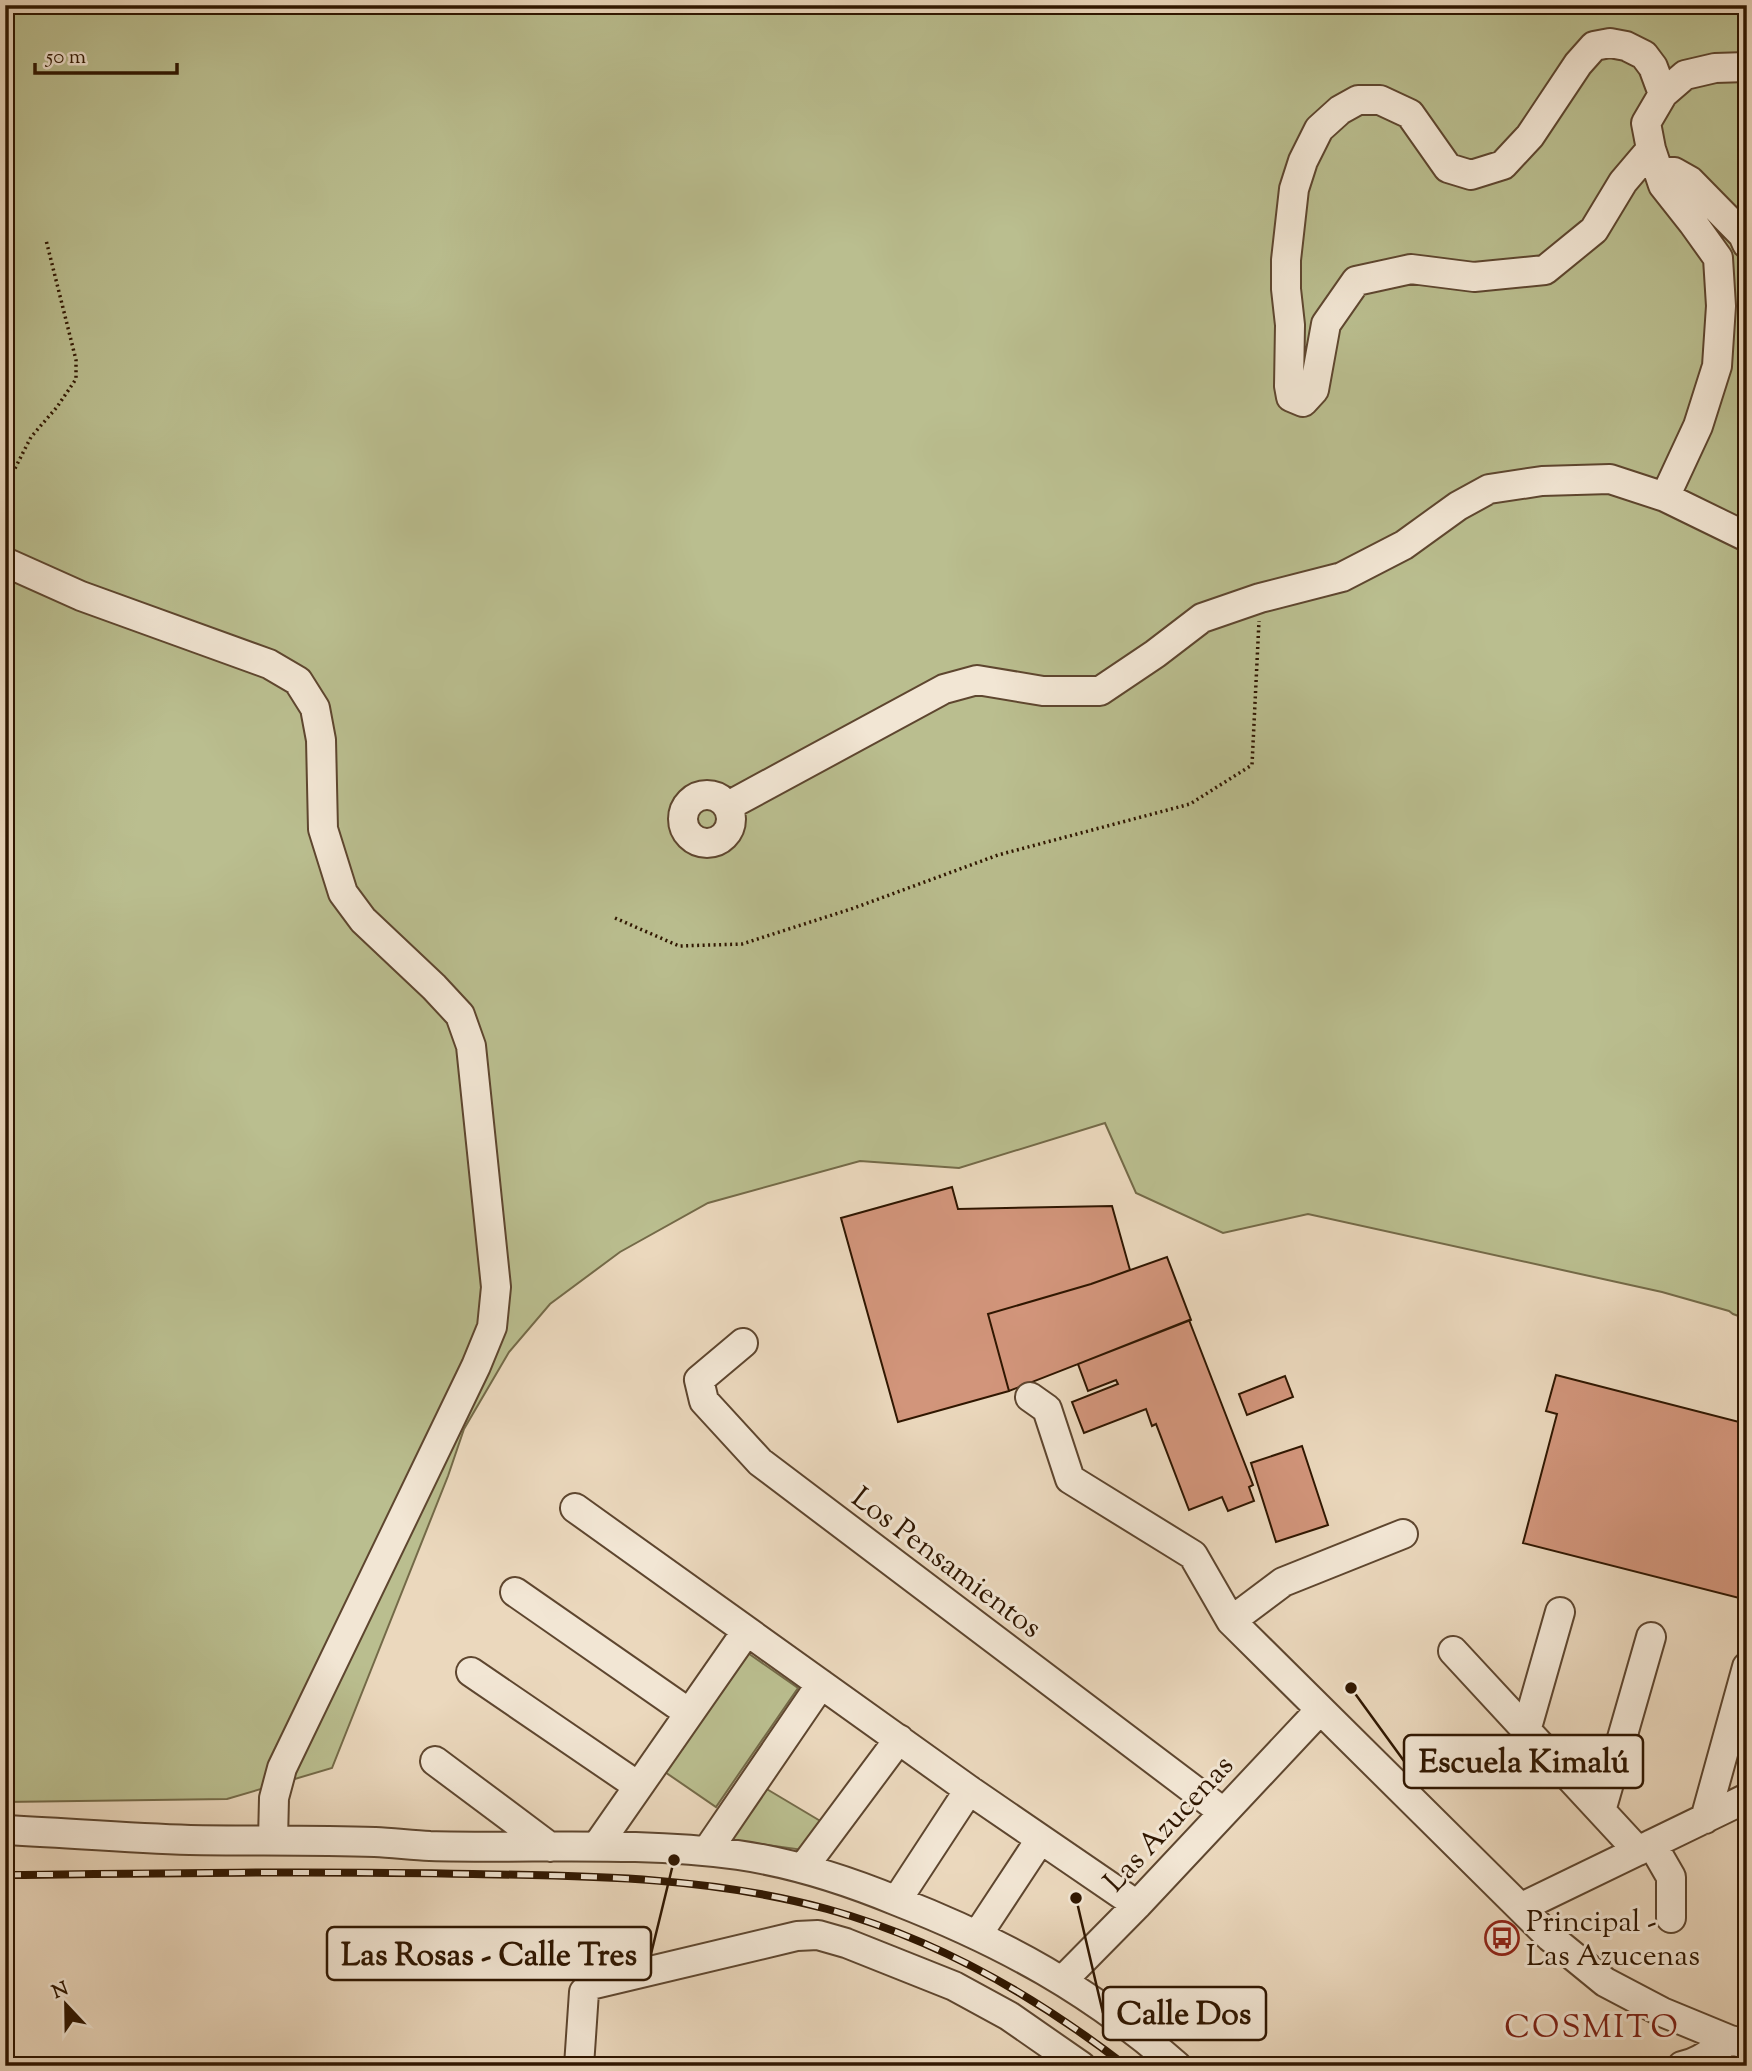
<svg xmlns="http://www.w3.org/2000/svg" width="1752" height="2071" viewBox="0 0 1752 2071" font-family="'Sorts Mill Goudy',serif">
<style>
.green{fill:#babe8f;stroke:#746a48;stroke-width:2}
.building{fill:#d2957b;stroke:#2f1600;stroke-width:2}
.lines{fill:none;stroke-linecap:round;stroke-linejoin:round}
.minor-casing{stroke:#5e462f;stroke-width:32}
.path{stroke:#2f1600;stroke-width:3.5;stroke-dasharray:2 3.5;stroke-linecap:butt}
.minor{stroke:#f2e6d4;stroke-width:28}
.rail-casing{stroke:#2f1600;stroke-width:8}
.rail{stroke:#f2e6d4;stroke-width:5;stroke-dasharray:16;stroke-linecap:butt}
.labels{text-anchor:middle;stroke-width:6;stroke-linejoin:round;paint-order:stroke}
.street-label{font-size:30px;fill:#2f1600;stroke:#f2e6d4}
.poi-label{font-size:30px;fill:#2f1600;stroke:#f2e6d4;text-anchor:start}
.neighbourhood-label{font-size:32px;letter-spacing:2px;fill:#7a1f14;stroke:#f2e6d4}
.leader{fill:none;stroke:#2f1600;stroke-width:2.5}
.callout-dot{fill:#2f1600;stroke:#f2e6d4;stroke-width:2.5}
.callout{fill:#f2e6d4;stroke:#2f1600;stroke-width:2.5}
.callout-label{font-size:32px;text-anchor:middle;font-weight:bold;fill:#2f1600}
</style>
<rect width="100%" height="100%" fill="#ebd8bd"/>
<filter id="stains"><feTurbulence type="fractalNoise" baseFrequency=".00286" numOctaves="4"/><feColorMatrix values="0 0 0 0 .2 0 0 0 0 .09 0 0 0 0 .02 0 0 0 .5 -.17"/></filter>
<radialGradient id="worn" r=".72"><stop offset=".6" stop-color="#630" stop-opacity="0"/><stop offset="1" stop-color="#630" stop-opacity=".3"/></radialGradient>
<!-- green -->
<path class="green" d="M5 5H1747V1319L1733 1314 1729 1311 1662 1292 1308 1214 1223 1233 1136 1193 1105 1123 959 1168 860 1161 708 1203 620 1252 550 1304 509 1352 464 1429 448 1476 332 1768 227 1799 5 1802Z
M745 1651 798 1688 716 1807 662 1770Z
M765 1788 822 1822 803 1850 732 1840Z"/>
<!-- building -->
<path class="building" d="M952 1187 958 1209 1112 1206 1130 1270 1091 1284 988 1314 1009 1391 898 1422 841 1218Z
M1167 1257 1191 1320 1009 1391 988 1314 1091 1284Z
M1189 1320 1253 1485 1249 1487 1254 1501 1228 1511 1222 1497 1189 1510 1156 1424 1152 1426 1146 1409 1084 1433 1072 1402 1118 1384 1116 1380 1088 1391 1078 1364Z
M1556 1375 1747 1424V1600L1523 1543 1557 1414 1546 1411Z
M1285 1376 1293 1397 1247 1415 1239 1394Z
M1302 1446 1328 1525 1276 1542 1251 1463Z"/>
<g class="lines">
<!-- minor casing -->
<g class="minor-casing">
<path id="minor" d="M1651 149 1623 182 1594 230 1545 270 1474 277 1411 269 1356 281 1326 324 1314 390 1303 402 1291 397 1289 386 1290 325 1286 289V260L1294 189 1303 161 1319 129 1340 110 1358 100H1380L1410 114 1448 168 1471 175 1503 165 1530 136 1578 64 1594 46 1610 43 1626 46 1644 55 1653 67 1663 94
M1658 171 1674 172 1690 181 1743 235 1747 244
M1665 497 1698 426 1717 366 1721 306 1718 258 1693 223 1663 185 1651 149 1646 123 1663 94 1685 75 1715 68 1747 67
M5 562 81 596 269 664 298 681 315 708 321 740 323 829 343 893 363 920 434 987 460 1015 471 1046 496 1287 492 1327 476 1366 282 1768 274 1798 273 1840
M683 819a24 24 0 1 1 48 0a24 24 0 1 1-48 0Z
M728 806 944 689 977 680 1043 691H1100L1155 654 1202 618 1260 598 1342 577 1404 545 1458 506 1489 489 1542 481 1610 479 1665 497 1747 537
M743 1343 699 1380 704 1401 760 1462 1223 1812
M1030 1397 1047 1409 1070 1479 1193 1555 1231 1621 1550 1937 1605 1982 1662 2012 1730 2040 1747 2044
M575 1508 969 1790 1137 1905
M515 1592 689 1713
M1231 1621 1283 1582 1403 1534
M1453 1651 1638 1851
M471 1672 638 1786
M1526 1731 1560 1612
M435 1761 550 1847
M1601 1811 1651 1637
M1705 1819 1747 1667
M5 1830C67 1833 128 1838 190 1840 251 1841 313 1840 375 1842 393 1843 412 1845 430 1846 532 1849 636 1841 738 1855 793 1863 846 1880 897 1901 1004 1943 1090 1990 1177 2066
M1652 1844 1671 1877V1918
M597 1846 746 1632
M707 1851 821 1684
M803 1868 899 1739
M897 1900 969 1790
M1522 1907 1747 1798
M978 1934 1040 1840
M1063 1980 1137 1905 1320 1710
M579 2066 584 1992 591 1985 797 1936 818 1935 846 1943 954 1986 1009 2016 1081 2066
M1682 2066C1701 2062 1713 2050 1730 2040"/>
</g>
<!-- path -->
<path class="path" d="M5 488 31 437 57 407 76 379V360L46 240
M615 918 679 946 742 944 854 908 998 855 1190 804 1252 765 1259 621"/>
<!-- minor -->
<use href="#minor" class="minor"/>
<!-- rail casing -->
<g class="rail-casing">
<path id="rail" d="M5 1875C161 1873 317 1871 473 1874 595 1876 709 1877 827 1909 937 1939 1037 1997 1126 2066"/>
</g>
<!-- rail -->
<use href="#rail" class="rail"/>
</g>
<!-- icons -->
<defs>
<g id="bus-ring" transform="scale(1.75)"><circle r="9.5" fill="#f2e6d4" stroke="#8f2418" stroke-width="1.5"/><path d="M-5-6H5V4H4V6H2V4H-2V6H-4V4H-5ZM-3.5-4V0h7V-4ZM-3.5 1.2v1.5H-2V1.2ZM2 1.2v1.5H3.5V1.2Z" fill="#8f2418"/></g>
</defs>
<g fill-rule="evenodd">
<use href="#bus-ring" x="1502" y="1938"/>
</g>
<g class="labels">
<!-- street labels -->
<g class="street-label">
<text transform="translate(947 1562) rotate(37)" y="10">Los Pensamientos</text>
<text transform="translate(1168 1823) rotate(-47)" y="10">Las Azucenas</text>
</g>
<!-- poi labels -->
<g class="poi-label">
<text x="1526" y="1931">Principal -<tspan x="1526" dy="34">Las Azucenas</tspan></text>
</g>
<!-- neighbourhood labels -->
<g class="neighbourhood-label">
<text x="1592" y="2037">COSMITO</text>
</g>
</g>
<!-- callouts -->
<path class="leader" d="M1351 1688L1404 1761M674 1860L651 1954M1076 1898L1103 2013"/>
<g class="callout-dot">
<circle cx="1351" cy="1688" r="7"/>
<circle cx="674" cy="1860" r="7"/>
<circle cx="1076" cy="1898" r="7"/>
</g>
<g class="callout">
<rect x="1404" y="1735" width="239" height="53" rx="7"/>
<rect x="327" y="1927" width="324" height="53" rx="7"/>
<rect x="1103" y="1987" width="163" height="53" rx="7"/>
</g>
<g class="callout-label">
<text x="1524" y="1772">Escuela Kimalú</text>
<text x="489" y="1965">Las Rosas - Calle Tres</text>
<text x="1184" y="2024">Calle Dos</text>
</g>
<!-- margin -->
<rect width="1752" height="2071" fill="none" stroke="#ebd8bd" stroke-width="28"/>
<rect x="7" y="7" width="1738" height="2057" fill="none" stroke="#2f1600" stroke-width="3.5"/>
<rect x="14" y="14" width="1724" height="2043" fill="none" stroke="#2f1600" stroke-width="2"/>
<!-- north arrow -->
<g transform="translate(66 2005) rotate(338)" stroke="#f2e6d4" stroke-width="5" paint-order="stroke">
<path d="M0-5L12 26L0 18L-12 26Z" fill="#2f1600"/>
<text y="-10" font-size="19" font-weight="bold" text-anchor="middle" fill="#2f1600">N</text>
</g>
<!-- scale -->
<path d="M35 63v10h142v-10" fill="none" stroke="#2f1600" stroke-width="3.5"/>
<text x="46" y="63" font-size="21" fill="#2f1600" stroke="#f2e6d4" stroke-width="5" paint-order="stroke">50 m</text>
<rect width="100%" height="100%" filter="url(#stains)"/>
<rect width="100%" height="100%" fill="url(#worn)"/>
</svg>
